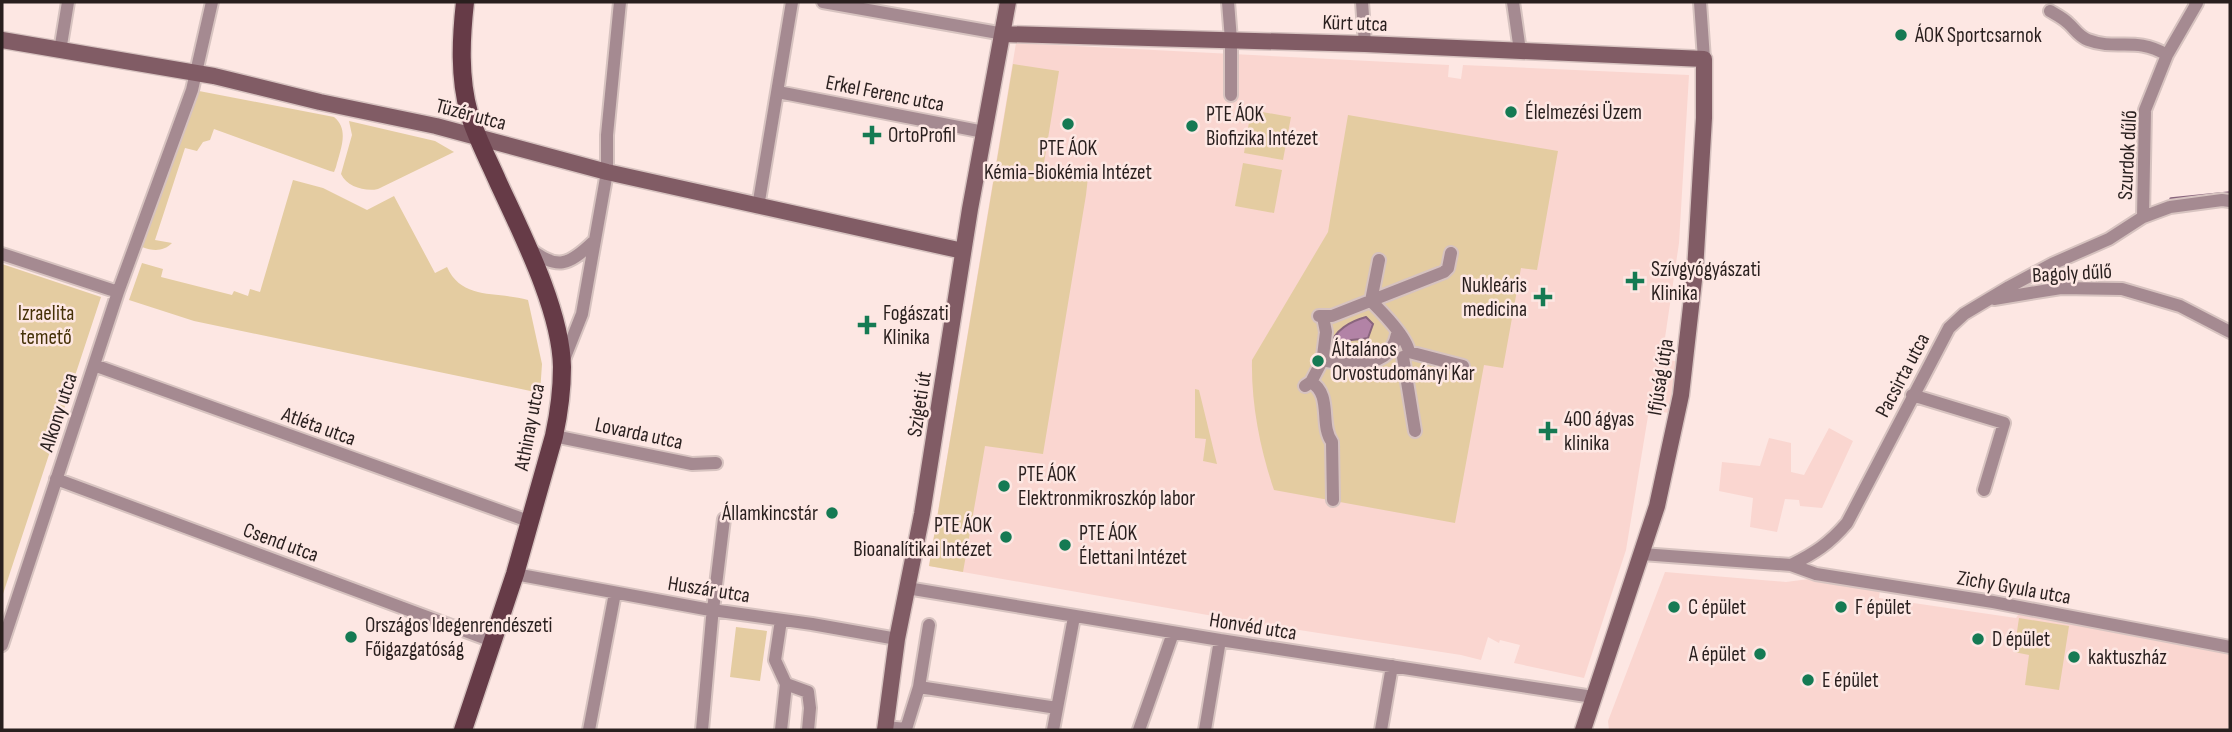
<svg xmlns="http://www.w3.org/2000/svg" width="2232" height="732" viewBox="0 0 2232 732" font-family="'Sofia Sans Condensed',sans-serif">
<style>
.built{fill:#fad6d0}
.green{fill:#e4cca1}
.water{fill:#b283a6;stroke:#89657d;stroke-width:2}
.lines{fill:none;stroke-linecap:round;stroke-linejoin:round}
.stream{stroke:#89657d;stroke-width:3.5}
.street-casing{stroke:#d7c3c0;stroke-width:16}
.secondary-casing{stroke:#d7c3c0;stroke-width:19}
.primary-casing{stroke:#d7c3c0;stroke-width:21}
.street{stroke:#a58a91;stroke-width:12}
.secondary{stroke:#815c65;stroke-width:16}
.primary{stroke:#663b47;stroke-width:18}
.poi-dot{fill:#157a53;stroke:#fde7e3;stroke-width:2.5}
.labels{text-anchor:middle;stroke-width:5;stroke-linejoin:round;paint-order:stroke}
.street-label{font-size:21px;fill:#291f1e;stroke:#fde7e3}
.poi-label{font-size:21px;fill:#291f1e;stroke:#fde7e3;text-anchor:start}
.park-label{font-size:21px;fill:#453107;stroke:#fde7e3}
</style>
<rect width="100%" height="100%" fill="#fde7e3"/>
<!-- built -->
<path class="built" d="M1016 43 1449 65 1448 77 1461 79 1463 65 1689 75 1679 243 1662 358 1678 362 1669 413 1649 410 1626 550 1584 678 1514 663 1520 645 1500 640 1499 643 1488 637 1481 660 1461 655 1253 623 929 566Z
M1829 428 1853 441 1822 508 1800 506 1799 500 1785 499 1777 532 1750 527 1753 498 1719 491 1722 462 1760 466 1769 438 1791 443V472L1804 475Z
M1665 572 1786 582 1809 579 1880 589 1879 598 2016 618 2021 611 2230 649V719L2228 730H1609L1608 721Z"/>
<!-- green -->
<path class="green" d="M1013 64 1059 71 1043 169 1088 177 1086 195 1043 454 985 446 963 572 929 566Z
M199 91 334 117C350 130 340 150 336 167L334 172 330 171 214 129 210 140 203 142 197 151 185 148 155 240 172 243C163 252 153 251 142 247L170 162Z
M1251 110 1291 117 1283 160 1244 153Z
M1348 115 1558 151 1537 270 1521 268 1503 368 1484 365 1455 523 1274 490C1260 449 1251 403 1252 360L1328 232Z
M349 121 435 141 454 152 378 189C366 192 347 187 341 174L352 135Z
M1243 163 1282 170 1274 213 1235 206Z
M293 180 323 188 367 210 394 196 435 273 447 267C462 301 499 291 528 300L542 364 540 393 194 321 129 300 142 263 163 269 161 277 232 295 234 291 248 296 250 289 260 292Z
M2 264 101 297 2 597Z
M1195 389 1199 390 1217 464 1203 461 1206 439 1195 438Z
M2019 618 2069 626 2059 690 2025 685 2029 655 2014 652Z
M736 627 767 631 760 681 730 677Z"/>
<!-- water -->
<path class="water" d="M1366 317 1373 324 1368 338C1350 342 1350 334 1339 353H1334L1330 347C1334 330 1351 321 1366 317Z"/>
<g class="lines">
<!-- stream -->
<path class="stream" d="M2171 199 2230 193"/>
<!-- street casing -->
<g class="street-casing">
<path id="street" d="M823 2 1004 34
M1228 2 1231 40V95
M1362 2 1365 44
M1513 2 1520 51
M1700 2 1704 59
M2050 11C2055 14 2063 18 2068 23 2075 29 2078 36 2088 40 2117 51 2135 36 2167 55
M60 51 68 2
M778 92 984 132
M758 207 792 2
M2143 217 2145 110 2167 55 2197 3 2195 2
M529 248C557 271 569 265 593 242
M2 254 118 292
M1379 260 1371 301C1382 312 1407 337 1409 352L1463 366
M1994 299 2061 288 2122 289 2180 306 2230 332
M1319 316H1332L1444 272 1448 268 1451 253
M1323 317 1326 332 1323 356 1327 361C1355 366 1391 367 1397 334
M1403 357 1415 431
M563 362 582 314 607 172V135L620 2
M94 365 531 522
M1311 382C1333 395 1319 425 1332 442L1333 500
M1305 386 1311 382 1322 361 1325 359
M1912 395 2004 423 1984 490
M554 436 692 464 716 463
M56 479 492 641
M1642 554 1791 565C1815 553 1829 544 1847 523L1949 328 1964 314 2009 287 2052 264 2109 239 2143 217 2170 207 2222 200 2230 201
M1791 565 1816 574 1993 602 2230 647
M515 574 705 609 812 624 897 639
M907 588 1220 640 1593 697
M781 620 775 660 786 684 808 692 810 708 808 730
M2 645 118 292 192 90 212 2
M919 687 929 625
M885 727 906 729 919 687 1057 708
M589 730 615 593
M702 730 712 618 724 519
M781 730 786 684
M1053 730 1074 617
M1139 730 1173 633
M1205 730 1220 640
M1381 730 1392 666"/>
</g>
<!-- secondary casing -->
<g class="secondary-casing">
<path id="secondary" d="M1004 34 1365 44 1704 59V118L1695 271 1681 395 1657 506 1583 730
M2 40 214 76 320 102 436 126 607 172 963 251
M885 730 897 639 922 514 970 209 1008 2"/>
</g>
<!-- primary casing -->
<g class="primary-casing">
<path id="primary" d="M463 730 515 574 554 436C559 413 562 390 562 367 561 310 522 234 498 182 488 159 476 137 469 113 459 77 461 38 465 2"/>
</g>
<!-- street -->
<use href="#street" class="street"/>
<!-- secondary -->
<use href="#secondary" class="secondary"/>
<!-- primary -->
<use href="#primary" class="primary"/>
</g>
<!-- markers -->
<g class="poi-dot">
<circle cx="1901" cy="35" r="7"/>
<circle cx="1511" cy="112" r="7"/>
<circle cx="1068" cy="124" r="7"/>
<circle cx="1192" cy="126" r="7"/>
<path d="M868.5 124.5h7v7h7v7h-7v7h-7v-7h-7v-7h7z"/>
<path d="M1631.5 270.5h7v7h7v7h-7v7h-7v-7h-7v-7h7z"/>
<path d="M1539.5 286.5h7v7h7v7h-7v7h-7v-7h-7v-7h7z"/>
<path d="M863.5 314.5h7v7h7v7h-7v7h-7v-7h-7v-7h7z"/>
<circle cx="1318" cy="361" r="7"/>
<path d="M1544.5 420.5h7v7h7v7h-7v7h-7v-7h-7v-7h7z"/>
<circle cx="1004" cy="486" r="7"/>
<circle cx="832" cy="513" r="7"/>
<circle cx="1006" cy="537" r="7"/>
<circle cx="1065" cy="545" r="7"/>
<circle cx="1674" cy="607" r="7"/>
<circle cx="1841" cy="607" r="7"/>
<circle cx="351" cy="637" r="7"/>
<circle cx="1978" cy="639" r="7"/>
<circle cx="1760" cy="654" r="7"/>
<circle cx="2074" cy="657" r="7"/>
<circle cx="1808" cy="680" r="7"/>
</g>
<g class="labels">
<!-- street labels -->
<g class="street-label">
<text transform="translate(1355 23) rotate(2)" y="7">Kürt utca</text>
<text transform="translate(885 93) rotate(11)" y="7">Erkel Ferenc utca</text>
<text transform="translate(471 114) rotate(15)" y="7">Tüzér utca</text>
<text transform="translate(2127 155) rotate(-87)" y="7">Szurdok dűlő</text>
<text transform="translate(2072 273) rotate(-3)" y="7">Bagoly dűlő</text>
<text transform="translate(1902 375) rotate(-62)" y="7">Pacsirta utca</text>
<text transform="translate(1660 377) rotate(-81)" y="7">Ifjúság útja</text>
<text transform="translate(919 404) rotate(-81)" y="7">Szigeti út</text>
<text transform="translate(58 412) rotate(-72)" y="7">Alkony utca</text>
<text transform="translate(319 426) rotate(20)" y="7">Atléta utca</text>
<text transform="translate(529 427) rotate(-79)" y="7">Athinay utca</text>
<text transform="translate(639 433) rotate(12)" y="7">Lovarda utca</text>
<text transform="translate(281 542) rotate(20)" y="7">Csend utca</text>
<text transform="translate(2014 587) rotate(10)" y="7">Zichy Gyula utca</text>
<text transform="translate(709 589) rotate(9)" y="7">Huszár utca</text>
<text transform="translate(1253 626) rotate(9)" y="7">Honvéd utca</text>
</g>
<!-- poi labels -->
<g class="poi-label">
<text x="1915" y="42">ÁOK Sportcsarnok</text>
<text x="1525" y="119">Élelmezési Üzem</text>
<text x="1206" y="121">PTE ÁOK<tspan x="1206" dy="24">Biofizika Intézet</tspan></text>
<text x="888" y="142">OrtoProfil</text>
<text x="1068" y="155" text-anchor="middle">PTE ÁOK<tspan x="1068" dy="24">Kémia-Biokémia Intézet</tspan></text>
<text x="1651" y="276">Szívgyógyászati<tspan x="1651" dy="24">Klinika</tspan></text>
<text x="1527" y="292" text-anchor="end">Nukleáris<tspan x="1527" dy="24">medicina</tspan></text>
<text x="883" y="320">Fogászati<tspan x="883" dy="24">Klinika</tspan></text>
<text x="1332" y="356">Általános<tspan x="1332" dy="24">Orvostudományi Kar</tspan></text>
<text x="1564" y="426">400 ágyas<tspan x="1564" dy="24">klinika</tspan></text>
<text x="1018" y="481">PTE ÁOK<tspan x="1018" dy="24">Elektronmikroszkóp labor</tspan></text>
<text x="818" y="520" text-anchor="end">Államkincstár</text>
<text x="992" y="532" text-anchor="end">PTE ÁOK<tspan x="992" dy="24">Bioanalítikai Intézet</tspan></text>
<text x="1079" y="540">PTE ÁOK<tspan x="1079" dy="24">Élettani Intézet</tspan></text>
<text x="1688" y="614">C épület</text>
<text x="1855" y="614">F épület</text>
<text x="365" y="632">Országos Idegenrendészeti<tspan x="365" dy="24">Főigazgatóság</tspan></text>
<text x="1992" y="646">D épület</text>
<text x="1746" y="661" text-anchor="end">A épület</text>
<text x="2088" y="664">kaktuszház</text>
<text x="1822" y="687">E épület</text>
</g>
<!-- park labels -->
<g class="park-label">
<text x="46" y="320">Izraelita<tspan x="46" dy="24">temető</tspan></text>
</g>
</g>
<!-- border -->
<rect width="2232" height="732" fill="none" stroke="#291f1e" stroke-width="7"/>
</svg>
